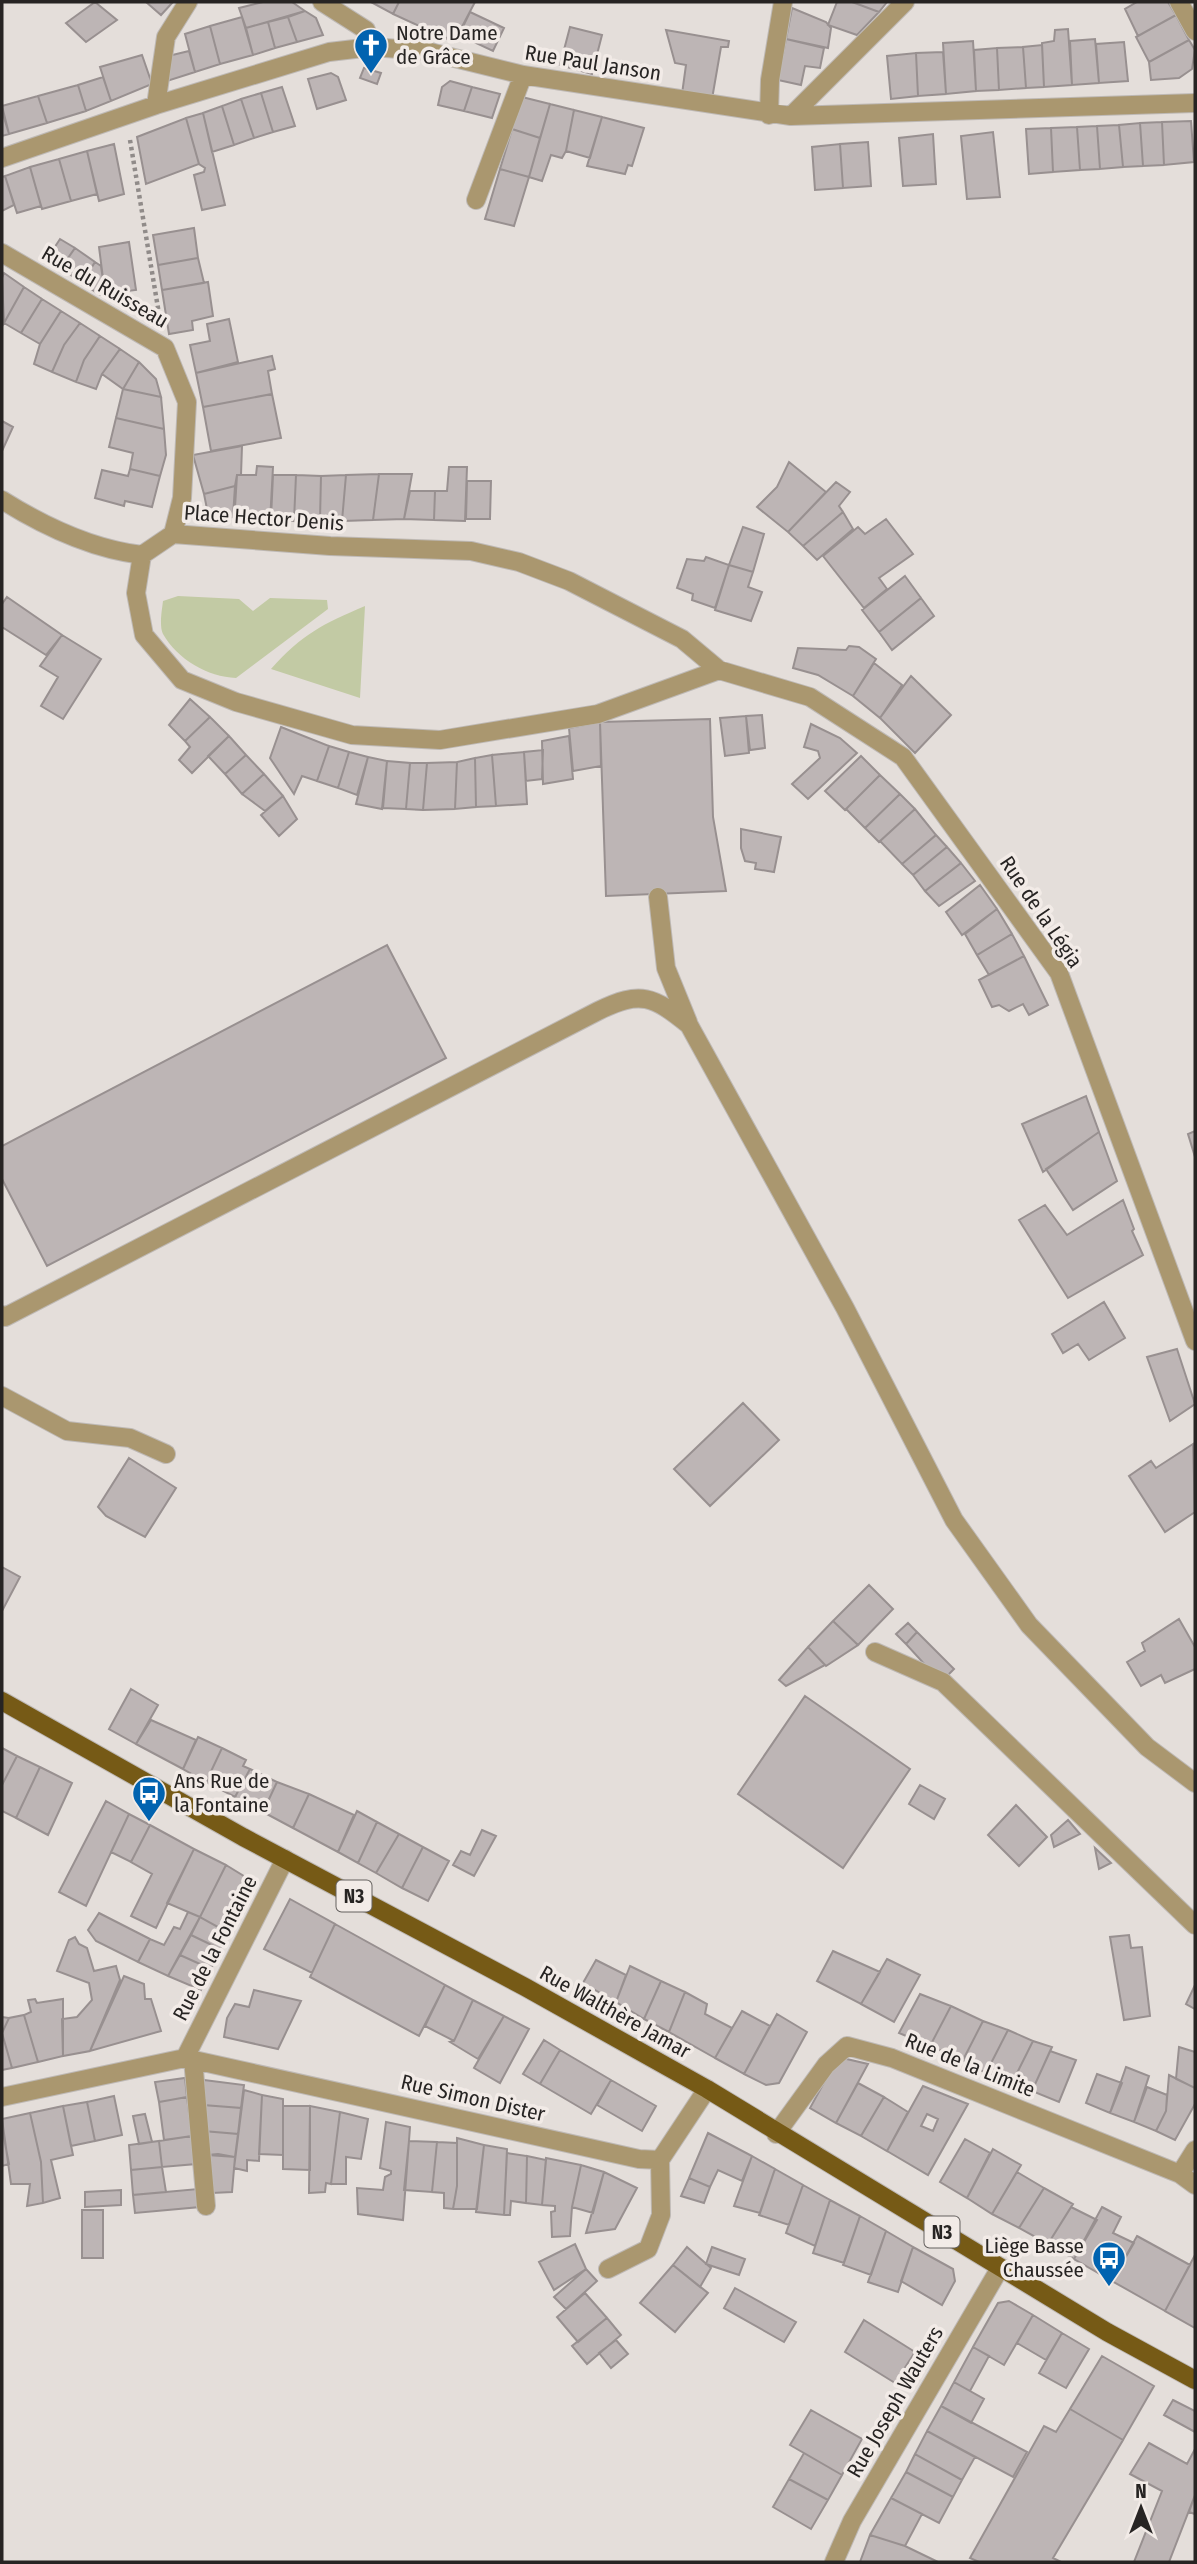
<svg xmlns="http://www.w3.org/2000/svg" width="1197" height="2564" viewBox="0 0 1197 2564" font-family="'Fira Sans Condensed',sans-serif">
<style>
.green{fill:#c2caa4}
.building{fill:#bdb5b5;stroke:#989090;stroke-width:2;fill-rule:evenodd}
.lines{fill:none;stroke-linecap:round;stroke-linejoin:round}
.minor-casing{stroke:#beb9b5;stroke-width:20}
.major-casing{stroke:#beb9b5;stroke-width:20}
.path{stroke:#908b89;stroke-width:4.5;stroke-dasharray:3.5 3.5;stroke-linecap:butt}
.minor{stroke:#aa976f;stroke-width:18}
.major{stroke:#765a16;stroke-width:18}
.labels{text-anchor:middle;stroke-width:7;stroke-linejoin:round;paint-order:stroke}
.shield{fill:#f2ebe7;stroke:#64605e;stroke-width:2}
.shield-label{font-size:19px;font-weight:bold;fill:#272423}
.poi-label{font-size:21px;fill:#272423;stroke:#f2ebe7;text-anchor:start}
.street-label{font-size:21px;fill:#272423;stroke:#f2ebe7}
</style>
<rect width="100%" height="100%" fill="#e4deda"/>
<!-- green -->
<path class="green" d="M178 596 239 599 253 611 270 598 327 600 328 609 236 678C208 677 177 659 163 634 159 626 162 610 163 601Z
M365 606 360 698 271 669C302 634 323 624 365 606Z"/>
<!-- building -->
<path class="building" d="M95 2 117 20 86 42 66 23Z
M146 2H173L161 15Z
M263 2H292L305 11 246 28 239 8Z
M371 2H399L393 14Z
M399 2H475L454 42 393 14Z
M837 2H852L879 12 857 35 828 25Z
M852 2H887L879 12Z
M1137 2H1168L1176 15 1138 36 1125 9Z
M792 8 826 22 831 28 828 48 786 39Z
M305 11 316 18 323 35 297 42 288 17Z
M470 12 504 28 493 51 459 35Z
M1176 15 1189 40 1149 62 1136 37Z
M242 17 253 55 220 64 210 26Z
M288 17 297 42 275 48 268 22Z
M268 22 275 48 253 55 246 28Z
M210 26 220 64 195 72 185 34Z
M570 27 602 35 592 74 560 65Z
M1068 29 1072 85 1044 87 1042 43 1054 41 1055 30Z
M666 30 729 41 728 47H721L712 99 682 94 686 65 675 63Z
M786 39 824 48 820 68 805 66 801 85 778 80Z
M1095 39 1099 83 1072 85 1070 41Z
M1189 40 1195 50 1192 69 1179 78 1151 80 1149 62Z
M973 41 976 91 946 94 943 43Z
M1124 42 1128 81 1099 83 1096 44Z
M1042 45 1044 87 1026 88 1023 47Z
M1023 47 1026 88 999 90 997 48Z
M997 48 999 90 976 91 974 50Z
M189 51 195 72 164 82V57Z
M943 52 946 94 918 96 916 53Z
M916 53 918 96 891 99 887 56Z
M142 55 152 84 111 101 100 67Z
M364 68 381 73 377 84 360 78Z
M331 73 338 77 346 100 317 109 308 79Z
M103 77 111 101 86 111 78 85Z
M450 81 472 87 464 111 438 105 442 87Z
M78 85 86 111 47 123 38 96Z
M282 87 295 126 273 132 261 93Z
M472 87 500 94 492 118 464 111Z
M261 93 273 132 254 138 241 99Z
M38 96 47 123 9 134 2 106Z
M522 97 550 104 540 138 512 129Z
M241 99 254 138 234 145 222 106Z
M550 104 574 110 566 151 562 158 551 155 542 181 529 177Z
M222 106 234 145 212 152 203 113Z
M574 110 602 117 590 158 566 151Z
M2 111 9 134 2 136Z
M203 113 225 205 202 210 194 175 204 172 205 168 199 164 186 118Z
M602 117 644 128 632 166 628 165 625 174 587 166Z
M186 118 199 164 146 184 137 137Z
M1191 121 1194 162 1164 165 1162 122Z
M1162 122 1164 165 1143 166 1140 123Z
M1140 123 1143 166 1123 167 1119 125Z
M1119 125 1123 167 1100 169 1097 126Z
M1097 126 1100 169 1080 170 1077 127Z
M1077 127 1080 170 1053 172 1051 128Z
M1051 128 1053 172 1029 174 1026 129Z
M512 129 540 138 529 177 500 169Z
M993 132 1000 197 967 199 961 136Z
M933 134 936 184 903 186 899 138Z
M868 142 871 186 843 188 840 144Z
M114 144 124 194 99 201 87 151Z
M840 144 843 188 815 190 812 147Z
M87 151 97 194 71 201 59 159Z
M59 159 71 201 42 209 30 167Z
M30 167 41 206 17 213 5 176Z
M500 169 529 177 514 226 485 219Z
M5 176 14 205 2 211V177Z
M194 228 198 258 158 265 153 235Z
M60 239 75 248 61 268 47 259Z
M129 242 136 290 105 294 99 247Z
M75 248 95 262 82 283 61 268Z
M198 258 204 283 162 290 158 265Z
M95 262 101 266 105 294 100 295 82 283Z
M4 273 24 287 4 323 2 278Z
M208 282 213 316 192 321 193 330 169 334 162 290Z
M24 287 42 299 21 333 4 323Z
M42 299 61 311 40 344 21 333Z
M61 311 80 323 64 345 52 372 34 364 40 344Z
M229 319 238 362 196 373 190 345 210 341 207 324Z
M80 323 100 336 84 360 76 382 52 372 64 345Z
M100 336 120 349 102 374 96 389 76 382 84 360Z
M120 349 139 362 123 389 102 374Z
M272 356 275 369 268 371 272 394 203 407 196 373Z
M139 362 156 379 161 397 123 389Z
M123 389 161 397 164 429 116 418Z
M272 394 281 438 211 451 203 407Z
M116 418 164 429 166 455 160 476 130 469 133 453 109 447Z
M2 421 13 427 2 451Z
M242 446 241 475H237L235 486 204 494 193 455Z
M789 462 826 492 788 532 757 507 777 487Z
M257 466 273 467 270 522 234 523 237 475H256Z
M449 467H467L465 521 434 520 435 491H447Z
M130 469 160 476 152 507 125 501 124 506 95 498 102 470 128 476Z
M379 474H412L404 519 373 520Z
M379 474 373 520 342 521 346 475Z
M273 475H296L294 521 271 518Z
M296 475 321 476 320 519 294 521Z
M346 475 342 521 320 519 321 476Z
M467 481H491L490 519H466Z
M836 482 850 492 839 506 843 512 803 546 788 532Z
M235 486 233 517 209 519 204 494Z
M410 491H435L434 520 404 519Z
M843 512 853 529 817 560 803 546Z
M886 519 913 554 879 578 887 589 864 608 823 556 858 527 865 534Z
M743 527 764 534 753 572 729 565Z
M706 557 729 565 715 608 692 600 693 594 677 588 687 559 704 561Z
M729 565 753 572 748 587 762 592 751 621 715 610Z
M905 576 921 598 879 632 862 610Z
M7 597 62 635 46 655 2 627V604Z
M921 598 934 616 892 650 879 632Z
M62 635 101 659 63 719 41 706 58 677 40 666Z
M849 646 859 647 876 659 853 696 818 675 793 668 798 648 846 650Z
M874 663 902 685 880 718 853 696Z
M911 676 951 715 915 753 880 718Z
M190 699 210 717 185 741 169 725Z
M762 715 765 748 750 750 746 716Z
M746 716 749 753 725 756 720 718Z
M210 717 229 736 192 773 179 760 190 747 185 741Z
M710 719 713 817 726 891 606 896 600 722Z
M600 722 601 766 573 771 569 728Z
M811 724 840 738 857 753 808 799 792 784 820 758 818 751 804 747Z
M281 727 329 746 317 781 302 776 294 794 270 758Z
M229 736 246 755 225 774 208 756Z
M569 736 573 779 543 784 542 741Z
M329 746 349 752 338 788 317 781Z
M543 750 542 779 526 781 524 752Z
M349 752 368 757 357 795 338 788Z
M524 752 527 804 496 806 492 755Z
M246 755 264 774 242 794 225 774Z
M492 755 496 806 476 807 475 758Z
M861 756 880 775 845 810 825 791Z
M368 757 387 761 382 809 356 804Z
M475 758 476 807 455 809 457 762Z
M387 761 410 763 406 809 383 808Z
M457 762 455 809 423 810 427 763Z
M410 763H427L423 810 406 809Z
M264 774 283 796 265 811 242 794Z
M880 775 900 794 865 828 846 809Z
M900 794 915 809 879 842 865 828Z
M283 796 297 819 279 836 261 815Z
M915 809 936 835 902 864 880 841Z
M741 829 781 837 774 872 755 869 756 863 745 861 741 848Z
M936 835 947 847 913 875 902 864Z
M947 847 961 863 925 891 913 875Z
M961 863 975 881 939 906 925 891Z
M980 885 997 909 962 935 946 912Z
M997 909 1012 934 977 955 965 934Z
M1012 934 1024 956 989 975 977 955Z
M387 945 446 1058 47 1266 2 1179V1146Z
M1024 956 1048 1005 1029 1015 1023 1004 1009 1011 999 1005 992 1007 979 980Z
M1086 1096 1099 1132 1043 1172 1022 1124Z
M1195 1131V1157L1188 1134Z
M1099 1132 1117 1181 1073 1210 1046 1169Z
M1123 1200 1134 1229 1132 1231 1143 1255 1068 1298 1019 1220 1045 1205 1067 1235Z
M1104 1302 1125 1338 1089 1360 1078 1344 1063 1353 1052 1334Z
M1177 1349 1195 1404 1170 1421 1147 1357Z
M743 1403 779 1440 710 1506 674 1469Z
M1193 1444 1195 1512 1165 1532 1129 1476 1151 1461 1156 1468Z
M129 1458 176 1488 145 1537 106 1516 98 1507Z
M2 1567 20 1577 2 1611Z
M869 1585 893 1609 858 1645 833 1621Z
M1179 1619 1195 1647V1669L1165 1683 1161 1675 1141 1686 1127 1662 1145 1651 1142 1643Z
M833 1621 858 1645 826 1666 808 1647Z
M908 1623 917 1632 906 1644 896 1634Z
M917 1632 954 1669 948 1675 927 1667 906 1644Z
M808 1647 825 1665 786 1686 779 1680Z
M131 1689 158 1705 136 1744 109 1729Z
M805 1696 910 1769 843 1868 738 1794Z
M151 1720 196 1740 183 1769 136 1744Z
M198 1737 222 1748 206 1782 183 1769Z
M2 1748 17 1756 2 1785Z
M222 1748 246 1760 243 1766 250 1769 235 1797 206 1782Z
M17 1756 40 1767 16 1818 2 1811V1785Z
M40 1767 72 1783 48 1835 16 1818Z
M250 1769 277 1782 263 1812 235 1797Z
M277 1782 309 1794 293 1828 263 1812Z
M920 1785 945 1799 934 1819 909 1804Z
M309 1794 354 1815 338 1852 293 1828Z
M106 1801 129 1814 86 1906 59 1892Z
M1016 1805 1047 1837 1019 1866 988 1835Z
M357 1811 377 1822 358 1863 338 1852Z
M129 1814 150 1825 131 1862 111 1852Z
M1068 1820 1080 1834 1054 1847 1051 1835Z
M377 1822 399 1834 376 1873 358 1863Z
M150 1825 194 1849 156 1928 131 1916 152 1874 131 1862Z
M482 1830 496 1836 474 1876 453 1865 461 1851 470 1855Z
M399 1834 423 1847 402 1888 376 1873Z
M423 1847 449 1861 428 1901 402 1888Z
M1095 1848 1111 1863 1099 1869Z
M194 1849 226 1865 200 1917 167 1903Z
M226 1865 247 1878 251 1884 227 1932 200 1917Z
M290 1899 335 1924 312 1973 264 1949Z
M188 1912 200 1917 168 1976 138 1962 150 1939 164 1945 174 1927 180 1929Z
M99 1913 150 1939 138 1962 96 1941 88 1930Z
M200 1917 227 1932 220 1949 191 1935Z
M335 1924 445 1985 419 2036 310 1977Z
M191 1935 220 1949 211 1969 180 1955Z
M1129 1935 1131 1948 1142 1947 1150 2016 1124 2020 1110 1937Z
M75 1937 79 1944 87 1948 94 1971 116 1966 120 1980 90 2051 63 2056 62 2019 77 2017 92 2000 89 1983 57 1971 69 1940Z
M833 1951 880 1972 861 2004 817 1981Z
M180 1955 211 1969 201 1990 168 1976Z
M887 1959 920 1975 894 2022 861 2004Z
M596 1960 626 1975 616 2002 583 1983Z
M630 1966 661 1981 644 2019 616 2002Z
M124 1976 144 1984 145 1999H151L161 2031 90 2051Z
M661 1981 685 1992 669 2032 644 2019Z
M445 1985 473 2000 454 2041 425 2026Z
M1195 1985V2009L1186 2004Z
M254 1990 301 2001 278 2049 224 2037 227 2018 235 2004 249 2007Z
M685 1992 707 2004 705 2014 732 2028 715 2058 669 2032Z
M920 1994 951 2006 930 2046 899 2033Z
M35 1999 37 2003 63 1999V2056L38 2062 24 2015 31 2012 28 2000Z
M473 2000 504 2016 478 2059 450 2042 454 2041Z
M951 2006 983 2021 963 2060 930 2046Z
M742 2011 770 2026 744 2074 715 2058Z
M777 2014 807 2032 779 2083 766 2085 744 2074Z
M24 2015 38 2062 12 2068 2 2033 9 2018Z
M504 2016 529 2029 500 2083 474 2068Z
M2 2017 9 2018 2 2033 12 2068 2 2070Z
M983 2021 1008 2030 986 2073 963 2060Z
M1008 2030 1033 2041 1012 2083 986 2073Z
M544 2040 560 2050 540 2084 523 2074Z
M1033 2041 1052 2047 1032 2091 1012 2083Z
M1179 2047 1195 2052V2088L1176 2079Z
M560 2050 611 2080 591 2114 540 2084Z
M1050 2051 1076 2060 1059 2102 1032 2091Z
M838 2057 868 2064 836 2123 810 2108Z
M1126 2067 1149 2076 1134 2122 1110 2113Z
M1097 2074 1122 2083 1110 2113 1086 2103Z
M1169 2075 1195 2088V2104L1175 2140 1156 2131 1166 2111Z
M185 2078 187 2097 159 2102 155 2082Z
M204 2080 244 2085 241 2108 203 2105Z
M611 2080 656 2106 642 2131 597 2105Z
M858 2083 884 2097 861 2136 836 2123Z
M923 2086 968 2104 928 2175 887 2151ZM927 2114 938 2119 933 2131 921 2126Z
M1147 2087 1167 2095 1166 2111 1156 2131 1134 2122Z
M244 2090 262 2095 259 2161 247 2160V2171L234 2168Z
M262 2095 283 2099V2155L259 2154Z
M114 2096 122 2135 95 2141 87 2102Z
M187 2097 192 2136 164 2140 159 2102Z
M884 2097 908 2112 887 2151 861 2136Z
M87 2102 95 2141 71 2146 63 2106Z
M203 2105 241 2108 238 2134 203 2131Z
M63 2106 73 2155 51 2160 60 2198 43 2203 41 2162 30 2113Z
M283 2106H310V2170L283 2169Z
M310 2106 340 2112 331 2184 326 2183 325 2192 309 2193Z
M340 2112 368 2119 361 2159 346 2157V2184H331Z
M30 2113 41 2162 43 2203 27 2206 30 2184H11L2 2119Z
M145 2114 152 2142 139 2144 133 2116Z
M386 2122 410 2127 403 2220 358 2214 357 2188 383 2190 385 2177 391 2174V2171L380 2168Z
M2 2128 9 2164 2 2166Z
M203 2131 238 2134 235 2157 208 2155Z
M708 2133 752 2156 742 2181 718 2170 710 2187 689 2178Z
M192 2136 196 2164 162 2167 159 2141Z
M457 2138 484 2145 477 2209H453L457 2186Z
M965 2139 990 2153 967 2198 940 2182Z
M159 2141 162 2167 131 2170 129 2145Z
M409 2141 437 2142 432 2192 404 2190Z
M437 2142 457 2143V2186L453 2209 444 2208V2193L432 2192Z
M484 2145 507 2149 504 2215 476 2212Z
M993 2149 1021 2165 992 2214 967 2198Z
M507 2153 527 2156 526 2203 511 2201 510 2215H504Z
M218 2154 235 2157 232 2192 212 2193 208 2155Z
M527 2156 546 2160 542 2205 526 2203Z
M752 2156 775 2169 760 2213 734 2206Z
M546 2158 581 2165 572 2207 570 2236 552 2237 551 2212 555 2211V2206L542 2205Z
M581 2165 604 2172 593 2213 572 2207Z
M162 2167 166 2192 133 2195 131 2170Z
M775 2169 803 2185 789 2225 759 2215Z
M604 2172 637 2188 615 2229 586 2233Z
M1017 2172 1044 2188 1019 2228 992 2214Z
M689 2178 710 2187 704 2203 681 2196Z
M803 2185 830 2200 815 2246 786 2233Z
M1044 2188 1073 2204 1048 2244 1019 2228Z
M198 2189 200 2207 135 2213 133 2195Z
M121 2190V2205L85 2207V2192Z
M830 2200 860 2216 844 2263 813 2253Z
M1071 2207 1097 2220 1074 2259 1048 2244Z
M1102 2207 1121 2217 1113 2233 1134 2243 1112 2281 1074 2259Z
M82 2210H103V2258H82Z
M860 2216 886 2231 871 2275 843 2265Z
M886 2231 913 2247 898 2292 868 2282Z
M1137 2236 1190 2265 1165 2311 1112 2281Z
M575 2244 586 2269 554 2290 539 2262Z
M687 2247 711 2268 700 2287 673 2265Z
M712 2247 745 2259 739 2275 706 2264Z
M913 2247 953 2269 955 2281 942 2305 901 2281Z
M1195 2255V2328L1165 2311Z
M673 2265 708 2293 675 2332 640 2303Z
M586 2269 597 2281 566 2309 554 2297Z
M735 2288 796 2322 784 2342 724 2308Z
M585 2293 607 2318 578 2342 557 2317Z
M1009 2301 1033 2315 1004 2365 973 2347 998 2303Z
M1033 2315 1062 2333 1046 2360 1017 2343Z
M607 2318 621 2335 587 2364 572 2346Z
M864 2320 915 2352 895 2383 845 2352Z
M1062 2333 1089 2349 1066 2388 1039 2373Z
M616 2340 628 2354 611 2368 599 2353Z
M973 2347 989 2356 970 2391 954 2382Z
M1102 2356 1154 2386 1123 2440 1070 2409Z
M954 2382 984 2399 971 2423 941 2406Z
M1173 2400 1195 2411V2432L1164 2415Z
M941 2406 1027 2452 1013 2477 927 2431Z
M1070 2409 1123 2440 1053 2558 1061 2562H979L970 2558 1044 2426 1056 2432Z
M811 2410 862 2439 842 2475 790 2445Z
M927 2431 975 2457 962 2480 915 2454Z
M1149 2443 1187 2464 1195 2449V2495L1169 2562H1134L1162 2491 1130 2474Z
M804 2453 842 2475 828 2500 789 2479Z
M915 2454 962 2480 953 2497 906 2472Z
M906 2472 953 2497 939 2523 891 2498Z
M789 2479 828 2500 811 2529 773 2507Z
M1195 2495V2514L1189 2512Z
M891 2498 922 2514 905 2546 870 2535Z
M870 2535 905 2546 938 2562H860Z"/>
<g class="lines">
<!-- minor casing -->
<g class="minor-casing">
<path id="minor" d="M322 2 366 30 372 47
M1179 2 1195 31
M156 105 166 37 188 2
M769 115 770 80 783 2
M791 116 905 2
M2 158 156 105 329 52 372 47 426 51 523 75 791 116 1195 103
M476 200 523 75
M2 253 165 348 187 402 182 498 173 534
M2 500C45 527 91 549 142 555
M719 670 598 714 440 740 352 735 236 702 182 680 144 635 136 593 142 555 173 534 330 546 471 551 519 562 569 581 682 639 719 670 810 697 903 757 1059 973 1195 1341
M658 897 666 968 688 1022
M2 1315 5 1317 598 1011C641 990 653 996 689 1025L845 1308 954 1520 1029 1625 1147 1747 1195 1783
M2 1396 67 1431 130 1438 166 1454
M875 1652 943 1682 1195 1925
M185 2058 285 1859
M193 2059 206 2206
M2 2097 185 2058 639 2159 660 2160
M776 2134 826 2065 847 2046 892 2058 1180 2174 1195 2185
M660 2160 707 2089
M1180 2174 1195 2150
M608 2269 648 2249 661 2215 660 2160
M834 2562 852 2521 1000 2268"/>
</g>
<!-- major casing -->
<g class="major-casing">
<path id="major" d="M2 1701 243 1837 525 1987 707 2089 1107 2332 1195 2380"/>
</g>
<!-- path -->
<path class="path" d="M130 140 159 314"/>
<!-- minor -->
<use href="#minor" class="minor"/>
<!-- major -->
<use href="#major" class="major"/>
</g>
<!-- icons -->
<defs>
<g id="church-pin" transform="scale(1.75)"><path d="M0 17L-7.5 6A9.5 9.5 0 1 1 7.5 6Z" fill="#0163b0" stroke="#f2ebe7"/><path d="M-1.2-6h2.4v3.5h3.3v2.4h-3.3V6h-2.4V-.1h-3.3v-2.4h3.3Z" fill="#fff"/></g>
<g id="bus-pin" transform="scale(1.75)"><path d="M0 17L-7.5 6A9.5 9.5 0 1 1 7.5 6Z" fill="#0163b0" stroke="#f2ebe7"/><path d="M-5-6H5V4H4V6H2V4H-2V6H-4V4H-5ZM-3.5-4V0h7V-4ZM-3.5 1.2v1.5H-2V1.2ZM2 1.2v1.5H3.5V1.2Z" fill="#fff"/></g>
</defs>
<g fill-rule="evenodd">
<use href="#church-pin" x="371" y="45"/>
<use href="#bus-pin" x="149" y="1793"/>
<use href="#bus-pin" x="1109" y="2258"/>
</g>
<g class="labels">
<!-- shield labels -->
<g class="shield">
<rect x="336.5" y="1880.5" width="35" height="31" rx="5"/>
<rect x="924.5" y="2216.5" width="35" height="31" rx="5"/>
</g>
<g class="shield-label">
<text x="354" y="1903">N3</text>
<text x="942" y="2239">N3</text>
</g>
<!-- poi labels -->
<g class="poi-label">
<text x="396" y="40">Notre Dame<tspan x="396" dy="24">de Grâce</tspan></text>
<text x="174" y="1788">Ans Rue de<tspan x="174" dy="24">la Fontaine</tspan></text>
<text x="1084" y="2253" text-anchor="end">Liège Basse<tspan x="1084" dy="24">Chaussée</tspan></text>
</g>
<!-- street labels -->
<g class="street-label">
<text transform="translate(593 63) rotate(9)" y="7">Rue Paul Janson</text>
<text transform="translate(105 287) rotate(30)" y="7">Rue du Ruisseau</text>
<text transform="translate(264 518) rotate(4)" y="7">Place Hector Denis</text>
<text transform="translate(1041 912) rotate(56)" y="7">Rue de la Légia</text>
<text transform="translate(215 1948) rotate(-63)" y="7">Rue de la Fontaine</text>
<text transform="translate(615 2012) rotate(29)" y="7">Rue Walthère Jamar</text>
<text transform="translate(970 2065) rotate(22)" y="7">Rue de la Limite</text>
<text transform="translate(473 2098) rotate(13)" y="7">Rue Simon Dister</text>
<text transform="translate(895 2402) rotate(-60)" y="7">Rue Joseph Wauters</text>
</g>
</g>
<!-- border -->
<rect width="1197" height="2564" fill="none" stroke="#272423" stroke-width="7"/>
<!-- north arrow -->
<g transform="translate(1141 2508)" stroke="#f2ebe7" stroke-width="5" paint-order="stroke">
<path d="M0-5L12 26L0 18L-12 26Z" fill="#272423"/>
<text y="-10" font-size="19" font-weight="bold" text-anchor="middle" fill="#272423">N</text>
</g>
</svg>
